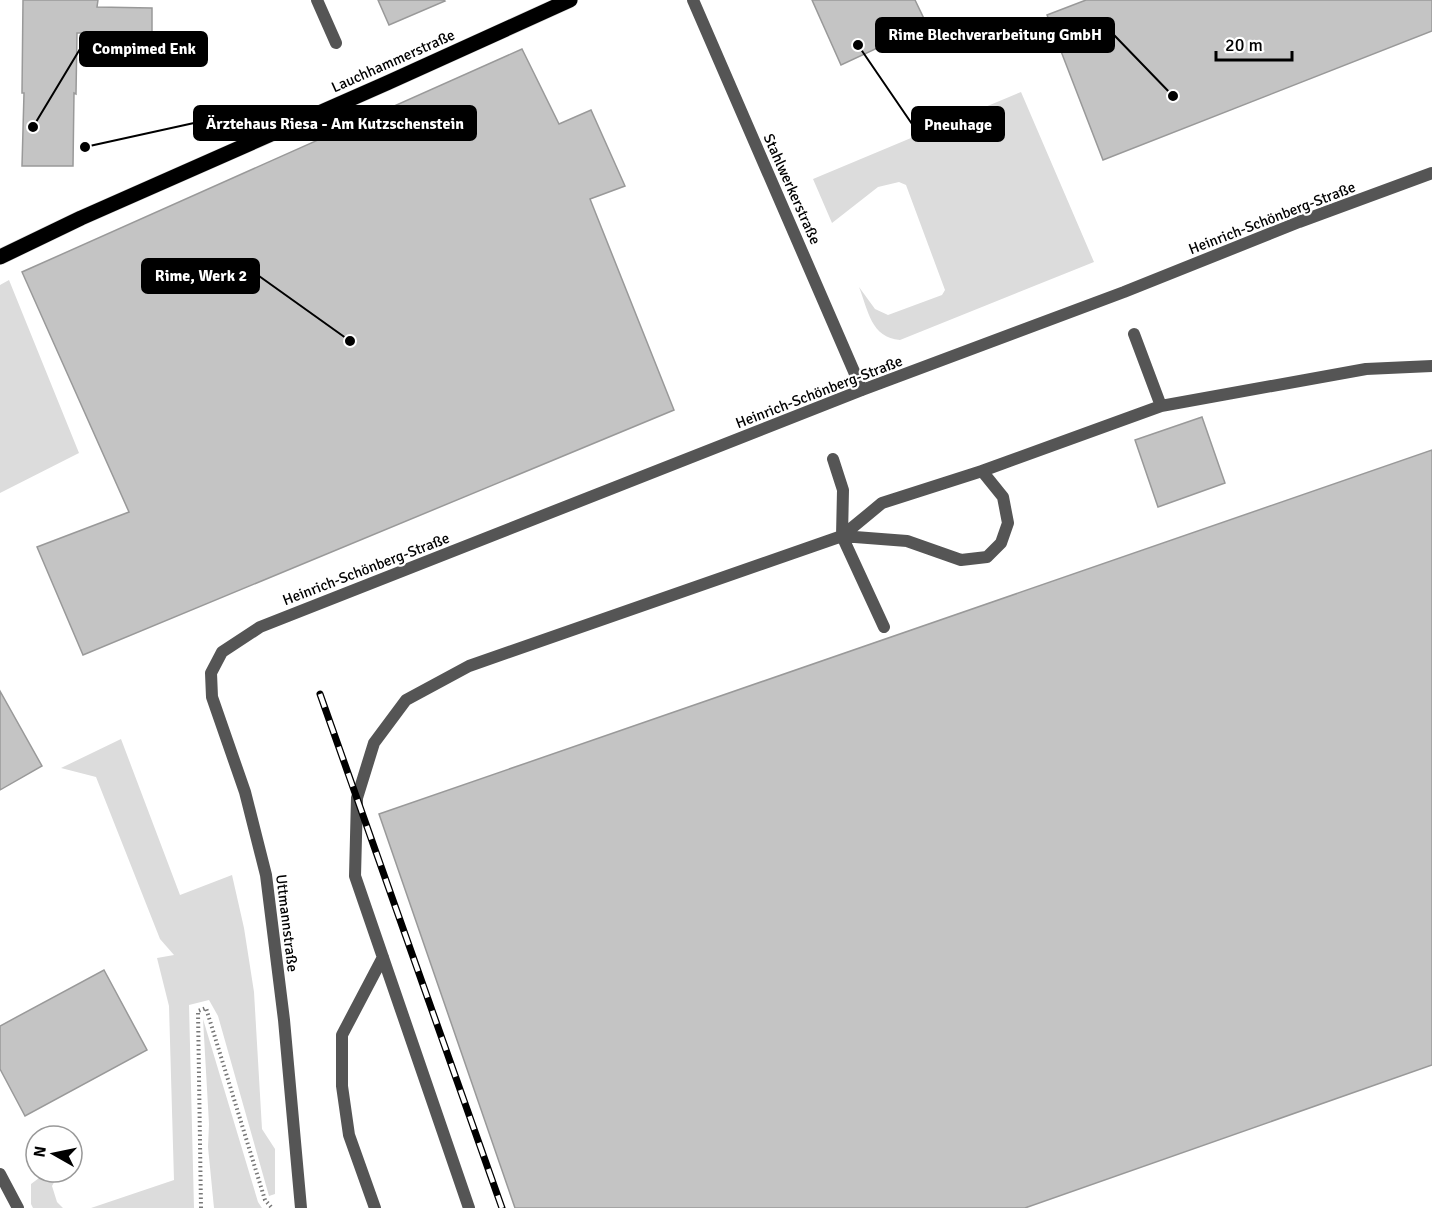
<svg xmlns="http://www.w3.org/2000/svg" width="1432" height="1208" viewBox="0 0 1432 1208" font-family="Signika,sans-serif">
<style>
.green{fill:#dcdcdc}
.building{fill:#c4c4c4;stroke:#999;stroke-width:1.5}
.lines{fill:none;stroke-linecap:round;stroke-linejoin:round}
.primary-casing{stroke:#dbdbdb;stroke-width:16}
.path{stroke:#777;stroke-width:4;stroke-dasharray:1.5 3;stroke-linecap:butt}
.lane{stroke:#555;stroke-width:12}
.street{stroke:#555;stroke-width:12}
.primary{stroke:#000;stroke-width:15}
.rail-casing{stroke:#000;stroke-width:7}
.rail{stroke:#fff;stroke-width:4.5;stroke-dasharray:14;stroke-linecap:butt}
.labels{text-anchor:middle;stroke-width:4.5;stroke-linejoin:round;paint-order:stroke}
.street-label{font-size:15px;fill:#000;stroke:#fff}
.leader{fill:none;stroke:#000;stroke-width:2}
.callout-dot{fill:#000;stroke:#fff;stroke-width:2}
.callout{fill:#000;stroke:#000;stroke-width:2}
.callout-label{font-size:16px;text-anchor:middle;font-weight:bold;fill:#fff}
</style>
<rect width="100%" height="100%" fill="#fff"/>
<!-- green -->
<path class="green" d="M1021 92 1094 262 900 340C871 338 868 310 859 287L875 309 888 315 942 295 945 290 906 185 899 182 878 187 832 223 813 179Z
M9 280 79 453 0 493V285Z
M121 739 180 895 232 875 244 928 254 992 262 1129 275 1149V1194L269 1196 218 1016 209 1000 189 1005 194 1208H91L174 1180 169 1006 157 958 174 955 160 939 96 777 61 768Z
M203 1019 258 1202 262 1208H214L208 1147 209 1124Z
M47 1172H55L58 1175 52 1186 57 1202 63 1208H33L31 1204V1184Z"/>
<!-- building -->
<path class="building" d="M23 0H98L97 7 152 8V52L92 51V33H77L76 94 74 93 73 166H22L24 93H22Z
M378 0H444L445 1 389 25Z
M812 0H915L927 25 841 65Z
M1086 0H1432V31L1103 160 1047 15Z
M522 49 559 124 591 110 625 186 590 199 674 410 83 655 37 547 129 512 22 272Z
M1202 417 1225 483 1158 507 1135 440Z
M1432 450V1065L1025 1208H515L379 814Z
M0 691 42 766 0 790Z
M104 970 147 1050 25 1116 0 1069V1026Z"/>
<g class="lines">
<!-- primary casing -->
<g class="primary-casing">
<path id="primary" d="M0 257 81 218 387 83 570 0"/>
</g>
<!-- path -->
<path class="path" d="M201 1208 198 1011 206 1008 265 1200 272 1208"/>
<!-- lane -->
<path class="lane" d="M317 0 336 43
M1134 334 1161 406
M833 459 843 490 842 536 884 627
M982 471 1161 406 1366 369 1432 366
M375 1208 349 1135 342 1086V1035L383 957
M469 1208 355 876 357 798 374 743 406 700 469 666 842 536 882 503 982 471 1003 497 1008 523 1001 543 987 557 961 560 907 541 842 536"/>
<!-- street -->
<path class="street" d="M693 0 862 390
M0 1174 18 1208
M301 1208 284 1020 266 875 245 792 212 697 211 673 222 652 260 627 862 390 1124 292 1299 222 1432 173"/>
<!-- primary -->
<use href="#primary" class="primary"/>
<!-- rail casing -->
<g class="rail-casing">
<path id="rail" d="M320 694 502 1208"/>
</g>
<!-- rail -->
<use href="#rail" class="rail"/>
</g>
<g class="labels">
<!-- street labels -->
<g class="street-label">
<text transform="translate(393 61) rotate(-24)" y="5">Lauchhammerstraße</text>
<text transform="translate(792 189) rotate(66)" y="5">Stahlwerkerstraße</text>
<text transform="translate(1272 218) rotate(-21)" y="5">Heinrich-Schönberg-Straße</text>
<text transform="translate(819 392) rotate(-21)" y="5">Heinrich-Schönberg-Straße</text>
<text transform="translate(366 569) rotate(-21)" y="5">Heinrich-Schönberg-Straße</text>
<text transform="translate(287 923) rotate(83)" y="5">Uttmannstraße</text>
</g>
</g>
<!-- callouts -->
<path class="leader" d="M1173 96L1114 35M33 127L80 49M85 147L194 123M858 45L912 124M350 341L259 276"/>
<g class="callout-dot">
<circle cx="1173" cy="96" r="6"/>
<circle cx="33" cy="127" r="6"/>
<circle cx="85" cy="147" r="6"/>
<circle cx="858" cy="45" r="6"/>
<circle cx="350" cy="341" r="6"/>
</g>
<g class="callout">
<rect x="876" y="18" width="238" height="34" rx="6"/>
<rect x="80" y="32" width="127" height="34" rx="6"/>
<rect x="194" y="106" width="282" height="34" rx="6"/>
<rect x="912" y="107" width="92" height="34" rx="6"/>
<rect x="142" y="259" width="117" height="34" rx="6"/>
</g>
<g class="callout-label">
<text x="995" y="40">Rime Blechverarbeitung GmbH</text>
<text x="144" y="54">Compimed Enk</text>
<text x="335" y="129">Ärztehaus Riesa - Am Kutzschenstein</text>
<text x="958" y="130">Pneuhage</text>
<text x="201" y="281">Rime, Werk 2</text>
</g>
<!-- north arrow -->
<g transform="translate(54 1154) rotate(279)"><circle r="28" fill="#ffffff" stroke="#999999" stroke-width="1.5"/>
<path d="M0-4.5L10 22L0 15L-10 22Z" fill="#000000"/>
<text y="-9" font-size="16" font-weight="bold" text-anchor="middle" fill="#000000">N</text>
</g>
<!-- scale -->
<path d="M1216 51v9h76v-9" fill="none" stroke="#000000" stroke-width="3"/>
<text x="1225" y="51" font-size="18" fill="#000000" stroke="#ffffff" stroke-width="4.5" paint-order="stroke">20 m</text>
</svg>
